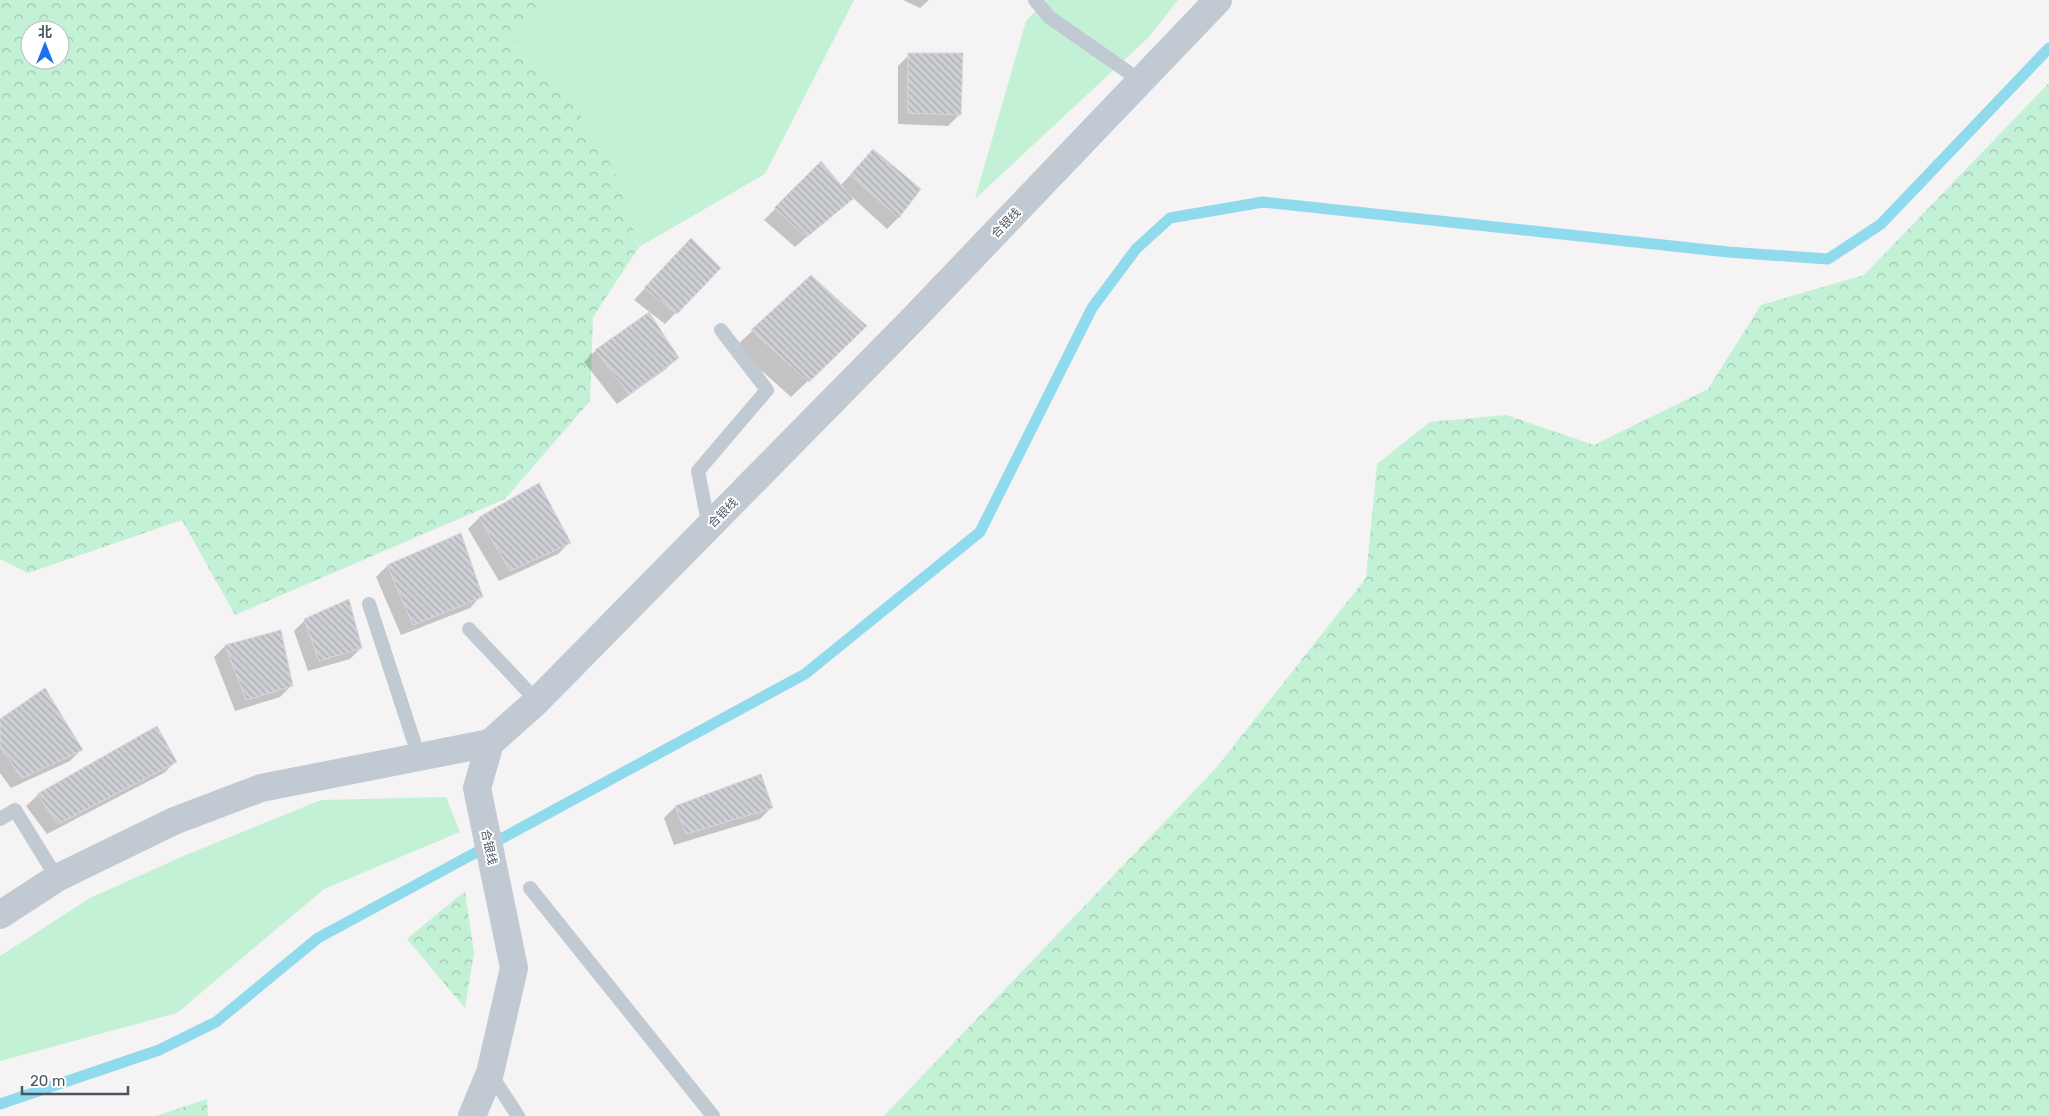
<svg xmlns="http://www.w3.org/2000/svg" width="2049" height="1116" viewBox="0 0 2049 1116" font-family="Rubik,'Noto Sans SC',sans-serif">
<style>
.grass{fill:#c3f1d5}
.forest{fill:url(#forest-crowns);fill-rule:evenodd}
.shadow{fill:#0003}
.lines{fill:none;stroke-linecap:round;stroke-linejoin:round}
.stream{stroke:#90daee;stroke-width:11}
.building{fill:url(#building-back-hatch);stroke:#d7d9de}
.service{stroke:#c1cad2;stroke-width:14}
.tertiary{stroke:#c1cad2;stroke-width:28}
.labels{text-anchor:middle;stroke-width:4;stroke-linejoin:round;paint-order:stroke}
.street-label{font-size:12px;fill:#4a5661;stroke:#fff}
</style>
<defs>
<pattern id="forest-crowns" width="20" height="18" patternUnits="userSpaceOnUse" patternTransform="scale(1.25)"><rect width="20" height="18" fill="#c3f1d5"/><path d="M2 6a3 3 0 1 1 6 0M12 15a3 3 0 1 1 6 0" fill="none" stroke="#a0c6b0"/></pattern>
<pattern id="building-back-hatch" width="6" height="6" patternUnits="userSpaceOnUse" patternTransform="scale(1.25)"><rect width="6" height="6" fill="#cdcfd5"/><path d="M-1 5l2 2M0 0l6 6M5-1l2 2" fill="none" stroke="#a8abb0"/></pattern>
</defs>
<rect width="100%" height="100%" fill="#f5f3f3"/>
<!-- grass -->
<path class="grass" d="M551 0H854L765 174 639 247 614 170 512 38Z
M1046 0H1178L1149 37 975 199 1026 21Z
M446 797 460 832 324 889 177 1013 0 1061V956L90 898 186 855 321 800Z"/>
<!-- forest -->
<path class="forest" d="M0 0H551L513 38 576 108 614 170 639 247 593 317 590 401 505 499 235 615 182 520 28 573 0 559ZM30 30H60V60H30Z
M2049 83V1116H884L1217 767 1366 578 1377 464 1430 422 1506 415 1594 445 1708 389 1761 305 1864 275Z
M465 891 474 953 465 1008 407 939Z
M207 1099 208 1116H156Z"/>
<!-- shadow -->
<path class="shadow" d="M903 0H929L920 8Z
M909 55 960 114 948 126 898 124V66Z
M873 151 919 189 898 218 887 229 852 197 795 247 764 220 821 163 840 186Z
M680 251 719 268 665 324 634 300Z
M811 276 849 342 791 397 735 347Z
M648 314 677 358 666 369 617 404 584 362 595 351Z
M538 485 569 543 558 554 499 581 468 529 479 518Z
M460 535 481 596 470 608 401 635 376 577 387 566Z
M305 620 361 648 350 659 308 671 294 631Z
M225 646 291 686 280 697 235 711 214 657Z
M0 720 81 750 70 761 11 788 0 773Z
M175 762 164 773 47 834 26 806 38 795Z
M675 807 771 808 760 819 674 845 664 818Z"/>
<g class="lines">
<!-- stream -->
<path class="stream" d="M0 1104 159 1050 216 1022 318 938 805 674 980 532 1092 308 1136 249 1170 218 1263 202 1728 252 1828 259 1881 224 2049 48"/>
</g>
<!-- building -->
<path class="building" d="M908 53H963L961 115 908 113Z
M873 149 921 189 899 218 850 175Z
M821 161 853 199 807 237 774 208Z
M691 238 721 268 677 314 644 288Z
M811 275 867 326 809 382 751 330Z
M649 312 679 358 629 394 595 350Z
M539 483 571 543 510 571 479 517Z
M461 533 483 597 413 625 387 565Z
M349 599 362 648 319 661 304 619Z
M281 630 293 686 246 700 225 645Z
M45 688 83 750 22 778 0 747V719Z
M157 726 177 762 58 824 37 794Z
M761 774 773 808 686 834 675 806Z"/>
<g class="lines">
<!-- service -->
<path class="service" d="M1035 0 1049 17 1141 81
M709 527 698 471 767 390 721 330
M369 604 419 757
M469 629 537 701
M0 819 15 810 57 878
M530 888 713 1116
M490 1073 518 1116"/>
<!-- tertiary -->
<path class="tertiary" d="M0 915 57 878 174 821 261 788 490 743
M472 1116 490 1073 514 968 477 788 490 743 537 701 915 317 1218 0"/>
</g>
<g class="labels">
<!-- street labels -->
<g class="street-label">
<text transform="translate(1006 223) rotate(-46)" y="4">合银线</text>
<text transform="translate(723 513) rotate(-45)" y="4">合银线</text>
<text transform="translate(489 847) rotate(78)" y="4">合银线</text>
</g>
</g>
<!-- north arrow -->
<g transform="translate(45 45)"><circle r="24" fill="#ffffff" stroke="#b7bbc0"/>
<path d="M0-4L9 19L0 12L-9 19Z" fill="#1a73e8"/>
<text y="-8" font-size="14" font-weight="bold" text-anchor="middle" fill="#4a5661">北</text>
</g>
<!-- scale -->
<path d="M22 1086v8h106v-8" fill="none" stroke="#4a5661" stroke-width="2.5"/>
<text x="30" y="1086" font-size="15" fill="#4a5661" stroke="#ffffff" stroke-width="4" paint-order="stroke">20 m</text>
</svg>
